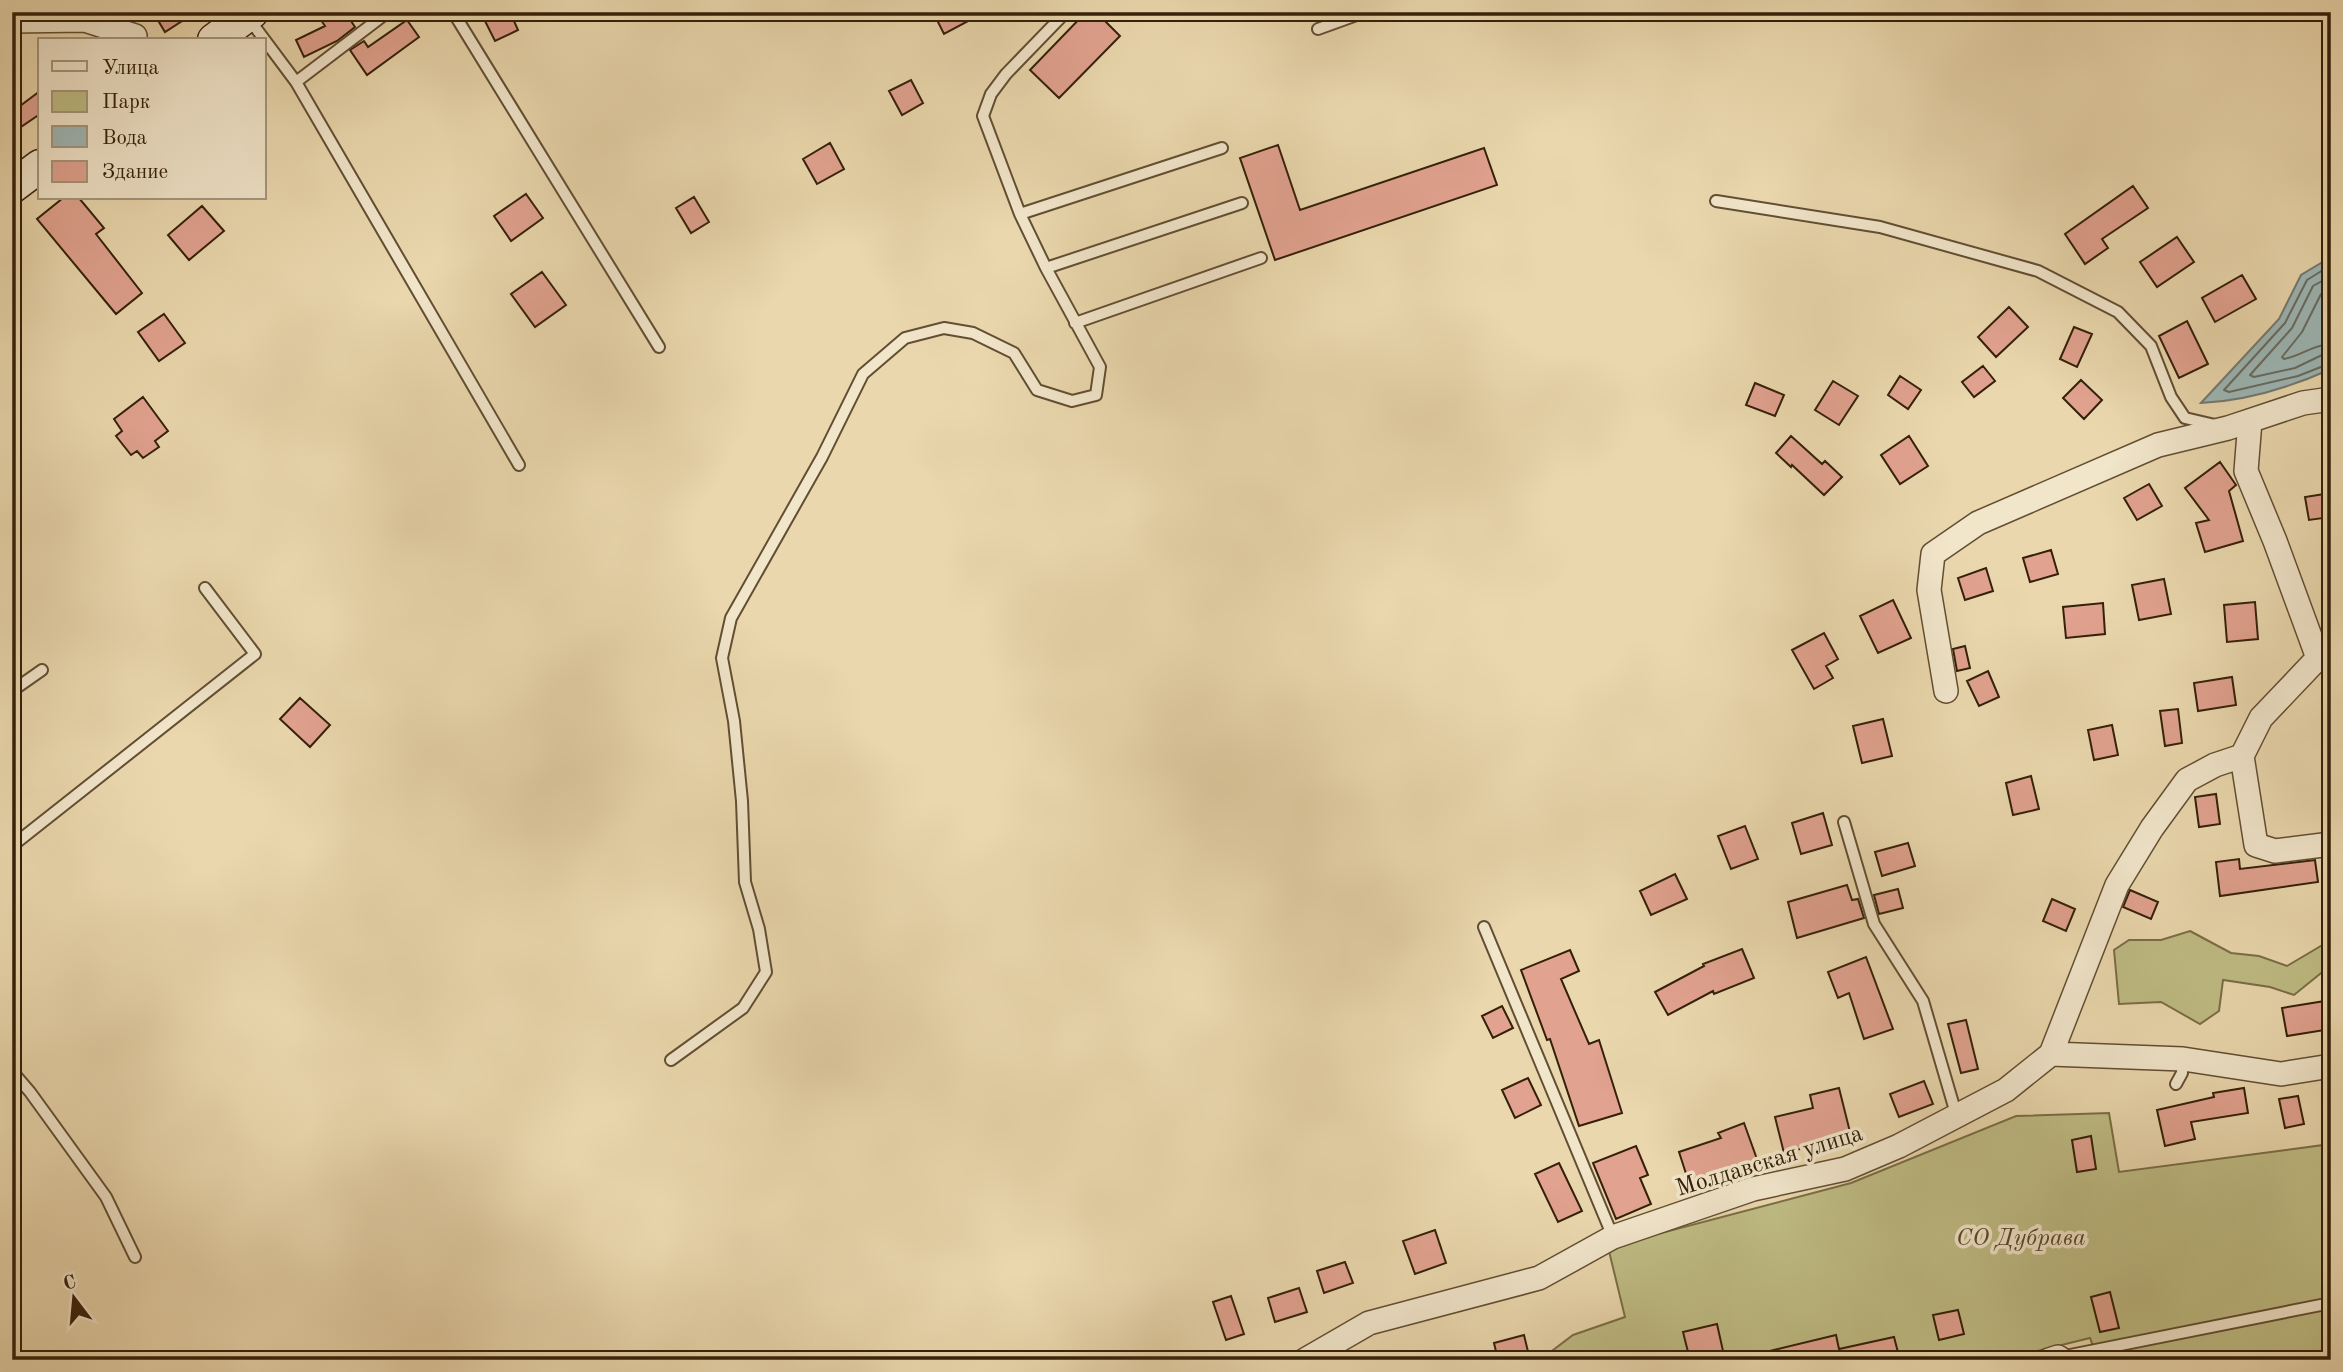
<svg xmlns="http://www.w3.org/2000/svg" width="2343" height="1372" viewBox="0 0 2343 1372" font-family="'Old Standard TT',serif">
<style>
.green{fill:#bfbc84;stroke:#7a6e46;stroke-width:2}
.water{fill:#9db7b6;stroke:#737b71;stroke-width:2}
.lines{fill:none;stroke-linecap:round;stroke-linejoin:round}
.shore{stroke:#686c60;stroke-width:2}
.building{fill:#e1a28f;stroke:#342009;stroke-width:2}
.service-casing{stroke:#624e32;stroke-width:14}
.minor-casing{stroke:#624e32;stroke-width:26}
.secondary-casing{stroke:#342009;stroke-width:35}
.service{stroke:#f1e5ca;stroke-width:10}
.minor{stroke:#f1e5ca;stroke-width:23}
.secondary{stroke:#f1e5ca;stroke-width:32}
.labels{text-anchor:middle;stroke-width:7;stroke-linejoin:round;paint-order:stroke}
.street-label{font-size:24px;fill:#342009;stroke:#f1e5ca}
.park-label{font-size:24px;font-style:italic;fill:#574728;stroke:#f1e5ca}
</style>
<rect width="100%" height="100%" fill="#ead7ad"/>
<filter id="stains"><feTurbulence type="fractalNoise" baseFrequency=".00286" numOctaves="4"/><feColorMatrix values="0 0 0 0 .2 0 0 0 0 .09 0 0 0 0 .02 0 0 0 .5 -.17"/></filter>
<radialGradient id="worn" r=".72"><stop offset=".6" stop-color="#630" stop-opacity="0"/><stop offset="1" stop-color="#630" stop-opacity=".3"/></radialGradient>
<!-- green -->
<path class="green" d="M2190 931 2231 953 2259 956 2287 966 2331 940V965L2294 995 2270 987 2223 980 2219 1011 2200 1024 2161 1002 2119 1004 2114 950 2129 940H2161Z
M2109 1113 2119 1172 2331 1144V1360H2098L2090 1338 2001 1360H1540L1573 1335 1625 1317 1608 1247 1851 1183 2016 1116Z"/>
<!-- water -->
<path class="water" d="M2331 257V369C2291 387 2245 401 2201 403L2279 319 2301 275Z"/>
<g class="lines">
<!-- shore -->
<path class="shore" d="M2331 265 2307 280 2285 323 2224 390 2229 392 2298 376 2331 363
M2331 276 2313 286 2292 328 2250 375 2254 377 2295 368 2322 355 2331 354
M2331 288 2321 294 2302 332 2282 357 2284 359C2301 356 2314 344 2331 344"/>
</g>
<!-- building -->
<path class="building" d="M153 12H196L165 32Z
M332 12H345L355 27 337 41 304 57 296 40 325 26 321 20Z
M504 12H510L518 30 495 41 485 21Z
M933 12H985L944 34Z
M1086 12H1096L1120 36 1059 98 1030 70Z
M407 20 419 37 367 75 350 50 364 41 368 47Z
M911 80 923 103 902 115 889 91Z
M40 91V114L12 133V112Z
M830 143 844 169 817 184 803 159Z
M1278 145 1300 210 1484 148 1497 185 1275 260 1240 158Z
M2133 186 2148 208 2102 239 2108 248 2085 264 2065 234Z
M526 194 543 218 511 241 494 216Z
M694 197 709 222 691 233 676 208Z
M63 198H79L104 228 96 234 142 293 116 314 37 219Z
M202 206 224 231 189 260 168 235Z
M2177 237 2194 262 2157 287 2140 262Z
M542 272 566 305 535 327 511 294Z
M2242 275 2256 299 2215 322 2202 298Z
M2009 307 2028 327 1996 357 1978 337Z
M164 314 185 343 159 361 138 332Z
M2187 321 2208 364 2179 378 2159 336Z
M2074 327 2092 334 2077 367 2060 359Z
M1983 366 1995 381 1974 397 1962 382Z
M1900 376 1921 390 1908 409 1888 395Z
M2081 380 2102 400 2084 419 2063 398Z
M1833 381 1858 396 1839 425 1815 410Z
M1755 383 1784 395 1775 416 1746 405Z
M143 397 168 431 155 441 159 447 143 458 137 451 131 455 116 436 122 431 114 419Z
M1791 436 1822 464 1825 461 1842 477 1824 495 1792 465 1791 467 1776 453Z
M1909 436 1928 466 1900 484 1881 455Z
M2220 462 2236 485 2229 491 2243 541 2205 552 2196 523 2209 520 2185 488Z
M2149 484 2162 506 2137 520 2124 498Z
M2331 493V517L2309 520 2305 497Z
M2051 550 2058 574 2030 582 2023 558Z
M1986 568 1993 591 1965 600 1958 578Z
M2164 579 2171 614 2139 620 2132 585Z
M1893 600 1911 638 1878 653 1860 616Z
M2255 602 2258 639 2227 642 2224 605Z
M2103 603 2105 634 2066 638 2063 607Z
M1824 633 1838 659 1826 666 1833 678 1814 689 1792 650Z
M1965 646 1970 668 1957 671 1953 649Z
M1988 671 1999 697 1979 706 1967 681Z
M2232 677 2236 705 2198 711 2194 683Z
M300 698 330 725 310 747 280 719Z
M2178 709 2182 743 2165 746 2160 711Z
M1883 719 1892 756 1862 763 1853 726Z
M2112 725 2118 755 2094 760 2088 730Z
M2031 776 2039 809 2013 815 2006 783Z
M2216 794 2220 824 2199 827 2195 797Z
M1823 813 1832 845 1801 854 1792 823Z
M1745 826 1758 859 1731 869 1718 836Z
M1908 843 1915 866 1882 876 1875 852Z
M2239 859 2240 869 2315 860 2318 882 2220 896 2216 862Z
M1675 874 1687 899 1651 915 1640 891Z
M1847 885 1852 900 1858 899 1864 918 1797 938 1788 902Z
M1898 889 1903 908 1879 914 1874 895Z
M2130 890 2158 902 2151 919 2123 907Z
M2052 899 2075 909 2066 931 2043 921Z
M1742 949 1754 978 1714 994 1713 991 1668 1015 1655 992 1704 966 1703 964Z
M1570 950 1579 971 1561 979 1589 1044 1599 1040 1622 1113 1579 1126 1550 1039 1547 1040 1521 970Z
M1866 957 1893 1029 1864 1039 1849 993 1838 998 1828 972Z
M2331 1000V1029L2287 1036 2282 1008Z
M1502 1006 1513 1028 1493 1038 1482 1016Z
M1966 1020 1978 1069 1961 1073 1948 1024Z
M1528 1078 1541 1105 1515 1118 1502 1090Z
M1924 1081 1933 1104 1899 1117 1890 1094Z
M1839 1088 1850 1132 1808 1144V1147L1784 1153 1775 1117 1813 1108 1810 1095Z
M2244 1088 2248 1113 2191 1122 2195 1139 2165 1146 2157 1110 2214 1097 2213 1093Z
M2298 1096 2304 1124 2285 1128 2279 1099Z
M1744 1123 1758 1162 1690 1186 1679 1152 1721 1138 1718 1133Z
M2091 1136 2096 1169 2077 1172 2072 1140Z
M1636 1146 1648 1175 1640 1178 1651 1204 1616 1219 1593 1163Z
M1559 1163 1582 1211 1558 1222 1535 1174Z
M1435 1230 1446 1263 1415 1274 1403 1241Z
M1345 1262 1353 1283 1324 1293 1317 1271Z
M1299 1288 1307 1312 1275 1322 1268 1298Z
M2110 1292 2119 1328 2100 1332 2091 1297Z
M1231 1296 1244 1334 1226 1340 1213 1302Z
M1958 1310 1964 1334 1939 1340 1933 1315Z
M1717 1324 1725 1360H1690L1683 1332Z
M1524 1335 1530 1360H1498L1494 1343Z
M1836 1335 1839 1349 1894 1337 1900 1360H1758L1757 1354Z"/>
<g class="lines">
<!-- service casing -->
<g class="service-casing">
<path id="service" d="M453 12 659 347
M249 19 296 82 519 465
M1318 29 1365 12
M296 82 388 12
M1716 201 1880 227 2038 271 2118 312 2151 346 2171 397 2185 418 2215 425
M1020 214 1222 148
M1046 268 1242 203
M1075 323 1261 258
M12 691 42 670
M1844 822 1874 924 1923 1001 1957 1117
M12 846 255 654 205 588
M1484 927 1613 1237
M671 1060 743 1008 766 972 759 929 745 882 742 801 734 721 722 658 731 618 822 457 863 374 905 338 944 328 973 333 1014 353 1037 390 1072 401 1096 395 1100 367 1046 268 1020 214 983 116 991 94 1006 74 1066 12
M12 1071 30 1092 106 1197 135 1257
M2176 1084 2182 1073 2183 1059
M2060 1357 2331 1303"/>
</g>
<!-- minor casing -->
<g class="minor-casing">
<path id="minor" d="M12 21 85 20 135 36
M2250 421 2246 471 2275 541 2318 658
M1946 691 1929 590 1933 554 1978 523 2158 445 2228 428 2303 403 2331 399
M2242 756 2256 845 2275 851 2331 844
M2051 1054 2183 1059 2281 1074 2331 1066
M1305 1360 1369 1323 1539 1278 1613 1237 1753 1189 1845 1169 1899 1146 2006 1090 2051 1054 2117 885 2152 828 2187 780 2215 765 2242 756 2261 718 2318 658 2331 653
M2049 1360 2058 1357 2062 1360"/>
</g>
<!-- secondary casing -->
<g class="secondary-casing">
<path id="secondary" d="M214 40 252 12
M12 187 40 166"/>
</g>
<!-- service -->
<use href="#service" class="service"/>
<!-- minor -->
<use href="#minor" class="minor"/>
<!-- secondary -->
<use href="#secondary" class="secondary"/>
</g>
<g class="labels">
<!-- street labels -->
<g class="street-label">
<text transform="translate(1769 1160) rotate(-17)" y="8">Молдавская улица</text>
</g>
<!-- park labels -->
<g class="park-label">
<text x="2021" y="1245">СО Дубрава</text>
</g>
</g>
<!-- margin -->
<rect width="2343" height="1372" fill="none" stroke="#ead7ad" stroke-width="42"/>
<rect x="14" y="14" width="2315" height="1344" fill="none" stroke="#342009" stroke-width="3.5"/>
<rect x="21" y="21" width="2301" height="1330" fill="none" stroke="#342009" stroke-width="2"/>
<!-- legend -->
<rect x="38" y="38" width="228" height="161" fill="#f1e5ca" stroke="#a5967d" stroke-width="2"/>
<rect x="52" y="61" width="35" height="10" fill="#f1e5ca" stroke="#a5967d" stroke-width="2"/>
<text x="102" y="74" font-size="21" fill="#342009">Улица</text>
<rect x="52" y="91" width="35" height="21" fill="#bfbc84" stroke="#a5967d" stroke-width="2"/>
<text x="102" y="108" font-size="21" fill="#342009">Парк</text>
<rect x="52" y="126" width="35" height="21" fill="#9db7b6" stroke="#a5967d" stroke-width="2"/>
<text x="102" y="144" font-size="21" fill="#342009">Вода</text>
<rect x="52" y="161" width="35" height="21" fill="#e1a28f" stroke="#a5967d" stroke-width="2"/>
<text x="102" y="178" font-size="21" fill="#342009">Здание</text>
<!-- north arrow -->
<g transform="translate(74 1298) rotate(344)" stroke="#f1e5ca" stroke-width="5" paint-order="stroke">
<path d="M0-5L12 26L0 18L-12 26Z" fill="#342009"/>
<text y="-10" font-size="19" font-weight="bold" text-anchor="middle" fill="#342009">С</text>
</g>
<rect width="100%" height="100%" filter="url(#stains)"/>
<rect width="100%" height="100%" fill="url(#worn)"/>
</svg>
